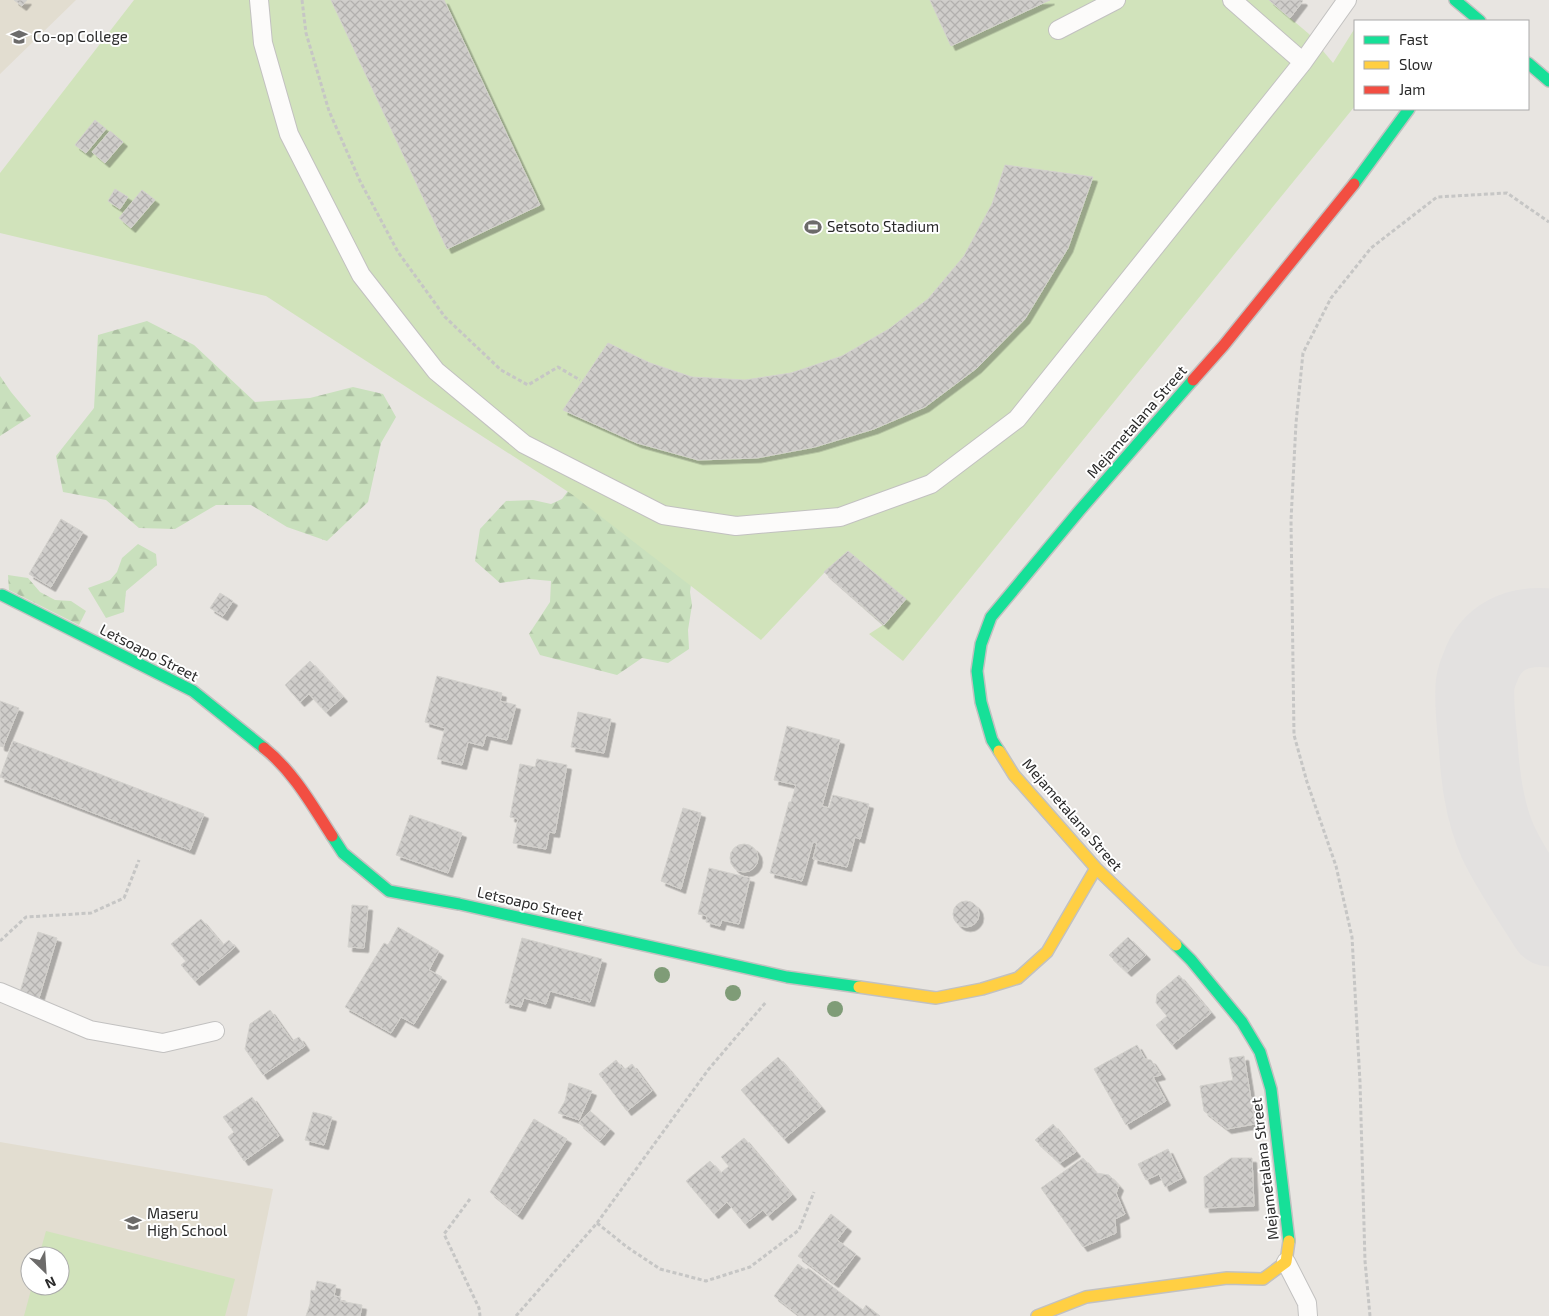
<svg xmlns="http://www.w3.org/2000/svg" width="1549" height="1316" viewBox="0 0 1549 1316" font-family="'Exo 2',sans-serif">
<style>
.education{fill:#e2ddd0;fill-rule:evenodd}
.forest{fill:url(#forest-firs)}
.pitch{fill:#d1e3bb}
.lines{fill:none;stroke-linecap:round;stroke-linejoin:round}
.taxiway{stroke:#e3e1e0;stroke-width:79}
.building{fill:url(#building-cross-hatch);stroke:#d3d1cd;filter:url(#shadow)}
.lane-casing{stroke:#c2c1c0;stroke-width:20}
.fast-casing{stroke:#c2c1c0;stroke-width:14}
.slow-casing{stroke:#c2c1c0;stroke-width:14}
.jam-casing{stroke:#c2c1c0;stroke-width:14}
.path{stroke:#c6c6c5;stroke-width:3;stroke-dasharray:4 2.5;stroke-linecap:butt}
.lane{stroke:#fcfbfa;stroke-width:18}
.fast{stroke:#16e098;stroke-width:11}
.slow{stroke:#ffcf43;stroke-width:11}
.jam{stroke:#f24e42;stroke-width:11}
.tree{fill:#7f9c77}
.labels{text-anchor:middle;stroke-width:4;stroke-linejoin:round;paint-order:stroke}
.poi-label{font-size:15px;fill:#2a2a2a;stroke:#fff;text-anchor:start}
.street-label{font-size:15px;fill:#2a2a2a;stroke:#fff}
</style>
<defs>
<pattern id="forest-firs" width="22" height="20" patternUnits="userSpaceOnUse" patternTransform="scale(1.25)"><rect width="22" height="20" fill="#c9e0bd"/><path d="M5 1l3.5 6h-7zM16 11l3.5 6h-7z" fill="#adc0a3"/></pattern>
<pattern id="building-cross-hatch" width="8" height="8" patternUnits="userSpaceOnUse" patternTransform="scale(1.25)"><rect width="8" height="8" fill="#cfcdca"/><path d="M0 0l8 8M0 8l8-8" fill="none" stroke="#b2b0ae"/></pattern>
<filter id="shadow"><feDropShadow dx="4.5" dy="4.5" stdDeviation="0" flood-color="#0004"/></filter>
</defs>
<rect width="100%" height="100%" fill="#e8e5e1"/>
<!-- education -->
<path class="education" d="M0 0H76L0 74Z
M0 1142 273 1189 247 1316H0ZM30 1256H60V1286H30Z"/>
<!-- forest -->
<path class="forest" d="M147 321 194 345 255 402 310 398 353 387 383 394 396 417 381 443 368 502 327 541 287 527 251 505H216L175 529 139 528 106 500 63 492 56 456 94 408 98 335Z
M0 376 11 392 31 416 0 436Z
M574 483 692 577 690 592 692 605 688 630 689 649 668 663 642 658 617 675 540 655 529 634 550 602 551 581 529 579 500 583 475 561 480 529 506 501 533 500 551 504 562 499Z
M138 544 156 554 157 565 126 591 124 612 106 618 88 588 110 580 117 572 122 558Z
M8 575 28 578 40 592 55 600 71 601 86 611 79 625 9 590Z"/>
<!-- pitch -->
<path class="pitch" d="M134 0H1269L1309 34 1333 63 1355 28V106L903 661 869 634 883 625 825 572 761 640 573 495 266 296 0 233V173Z
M46 1231 235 1279 225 1316H24L32 1286H60V1256H39Z"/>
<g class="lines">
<!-- taxiway -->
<path class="taxiway" d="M1549 628C1518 625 1491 636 1480 668 1478 673 1475 680 1475 686 1474 704 1476 724 1478 742 1480 776 1484 811 1498 842 1512 872 1532 899 1549 927"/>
</g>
<!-- building -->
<path class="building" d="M14 0H27L22 6Z
M331 0H444L540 205 447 249Z
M930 0H1050L951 46Z
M1269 0H1302L1303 1 1290 18Z
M95 120 106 129 86 153 75 145Z
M110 131 123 142 105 163 92 152Z
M1005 165 1093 177 1068 248 1025 319 977 368 925 407 874 429 815 447 757 458 698 460 637 443 563 410 608 343 650 363 692 377 745 380 791 373 842 356 889 329 928 299 964 256 992 204Z
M115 189 128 197 120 209 108 201Z
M142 190 155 200 131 228 119 218Z
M61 519 83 532 51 587 29 574Z
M848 551 906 599 884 625 824 572Z
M220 593 233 601 223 616 210 608Z
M310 661 343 697 326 712 309 694 300 702 285 685Z
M437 676 502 693 500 701 516 705 507 740 486 735 483 746 468 742 462 765 437 759 445 728 425 722Z
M0 701 19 708 3 747 0 746Z
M578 712 611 719 604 753 571 747Z
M787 726 840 740 822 806 829 808 833 795 869 804 860 839 855 837 847 867 813 859 817 843 813 842 802 881 770 873 789 802H791L796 785 774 780Z
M13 741 204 814 190 850 0 777Z
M537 759 567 765 555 833 549 832 546 849 513 843 518 819 510 817 520 764 535 767Z
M683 808 701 813 681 889 661 881Z
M410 815 462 833 448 873 396 855Z
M730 858a14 14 0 1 1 28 0a14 14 0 1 1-28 0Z
M709 868 750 878 739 924 722 920 720 926 706 922 707 916 698 914Z
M953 914a13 13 0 1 1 26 0a13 13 0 1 1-26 0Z
M352 905 368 906 364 948 348 947Z
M201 919 223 945 229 940 235 947 195 981 181 965 186 961 171 944Z
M398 927 439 951 429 970 442 977 414 1024 401 1017 391 1033 345 1007 384 943 388 945Z
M38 932 57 938 39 998 20 992Z
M1128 937 1146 955 1127 972 1109 955Z
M522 938 602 959 590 1002 550 991 546 1004 524 998 521 1007 505 1003Z
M1179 975 1211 1013 1172 1045 1156 1025 1167 1016 1156 1003 1157 994Z
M270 1010 292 1041 299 1037 305 1046 263 1075 245 1049 250 1024Z
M1137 1045 1145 1059 1151 1060 1161 1075 1153 1077 1166 1101 1126 1125 1094 1069Z
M1244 1056 1255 1124 1227 1129 1204 1111 1200 1086 1233 1080 1229 1058Z
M778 1057 821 1107 784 1139 741 1090Z
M616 1060 624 1070 632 1064 652 1091 627 1111 599 1074Z
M569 1083 592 1091 579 1120 558 1113 565 1101Z
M252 1097 279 1136 244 1161 228 1137 234 1132 223 1117Z
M590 1111 610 1129 600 1141 579 1123Z
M313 1112 332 1117 324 1145 305 1140Z
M534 1119 567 1139 518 1215 490 1192Z
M1053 1124 1076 1152 1060 1163 1035 1140Z
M744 1138 792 1195 768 1216 763 1210 745 1224 727 1202 714 1214 686 1181 710 1161 721 1173 729 1166 721 1157Z
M1168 1149 1182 1178 1165 1187 1159 1174 1146 1180 1138 1164Z
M1083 1158 1096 1173 1109 1175 1119 1186 1116 1193 1125 1214 1115 1219 1116 1233 1083 1247 1041 1188Z
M1231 1158H1252L1254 1206 1205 1208 1204 1177Z
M831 1214 847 1227 837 1240 856 1254 834 1283 798 1256Z
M798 1264 806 1270 808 1268 863 1310 866 1305 880 1316H800L774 1296Z
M317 1281 336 1285 334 1296 341 1297 340 1301 362 1305 360 1316H306L310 1304 311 1290 315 1291Z"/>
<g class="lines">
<!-- lane casing -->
<g class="lane-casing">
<path id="lane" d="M259 0 263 43 289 134 361 275 436 371 524 444 663 515 736 526 840 517 931 484 1017 419 1303 62 1232 0
M1058 30 1116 0
M1303 62 1347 0
M0 992 90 1030 163 1043 215 1031
M1286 1262 1307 1303 1308 1316"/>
</g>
<!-- fast casing -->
<g class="fast-casing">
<path id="fast" d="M1455 0 1480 21
M1528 63 1549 81
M1354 184 1409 109
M2 595 193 691 264 748
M999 751 992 740 981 702 977 671 981 644 991 617 1080 510 1193 380
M332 836 343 853 389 891 459 904 787 977 859 987
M1176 945 1191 960 1242 1022 1260 1052 1271 1089 1289 1241"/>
</g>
<!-- slow casing -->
<g class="slow-casing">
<path id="slow" d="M999 751 1014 775 1096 868 1176 945
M859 987 936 998 982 989 1018 978 1047 952 1096 868
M1037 1316 1086 1297 1227 1278 1263 1279 1286 1262 1289 1241"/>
</g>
<!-- jam casing -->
<g class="jam-casing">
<path id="jam" d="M1193 380 1224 345 1354 184
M264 748C293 771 312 805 332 836"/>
</g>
<!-- path -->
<path class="path" d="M302 0 306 33 329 111 360 181 398 252 445 317 501 370 528 385 558 367 580 380
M0 941 26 917 91 913 124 898 139 860
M470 1199 444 1234 479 1308 480 1316
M597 1223 627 1247 660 1269 706 1281 750 1267 799 1230 814 1192
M516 1316 597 1223 708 1070 766 1002
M1370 1316 1365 1261 1360 1082 1352 937 1336 866 1307 782 1294 735 1291 520 1296 423 1303 353 1331 298 1371 248 1437 197 1507 193 1549 222"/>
<!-- lane -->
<use href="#lane" class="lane"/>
<!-- fast -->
<use href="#fast" class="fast"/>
<!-- slow -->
<use href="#slow" class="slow"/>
<!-- jam -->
<use href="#jam" class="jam"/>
</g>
<!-- trees -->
<g class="tree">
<circle cx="662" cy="975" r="8"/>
<circle cx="733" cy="993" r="8"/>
<circle cx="835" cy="1009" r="8"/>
</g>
<!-- icons -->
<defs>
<g id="university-bare" transform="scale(1.35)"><path d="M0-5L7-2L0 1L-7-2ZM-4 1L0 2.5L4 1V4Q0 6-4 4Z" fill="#6c6b6a" stroke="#fff" stroke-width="2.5" paint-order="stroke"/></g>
<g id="stadium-bare" transform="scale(1.35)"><path d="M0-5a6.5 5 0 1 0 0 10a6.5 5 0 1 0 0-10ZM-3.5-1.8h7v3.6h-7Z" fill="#6c6b6a" stroke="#fff" stroke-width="2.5" paint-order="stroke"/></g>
<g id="school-bare" transform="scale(1.35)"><path d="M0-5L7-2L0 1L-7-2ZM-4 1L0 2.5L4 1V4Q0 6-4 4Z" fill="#6c6b6a" stroke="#fff" stroke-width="2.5" paint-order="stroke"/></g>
</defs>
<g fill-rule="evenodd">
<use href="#university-bare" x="19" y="37"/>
<use href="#stadium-bare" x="813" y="227"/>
<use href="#school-bare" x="133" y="1223"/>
</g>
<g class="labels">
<!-- poi labels -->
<g class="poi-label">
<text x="33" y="42">Co-op College</text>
<text x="827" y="232">Setsoto Stadium</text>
<text x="147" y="1219">Maseru<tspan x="147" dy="17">High School</tspan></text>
</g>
<!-- street labels -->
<g class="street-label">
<text transform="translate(1137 422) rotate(-49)" y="5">Mejametalana Street</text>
<text transform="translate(149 653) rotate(27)" y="5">Letsoapo Street</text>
<text transform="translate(1072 815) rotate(49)" y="5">Mejametalana Street</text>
<text transform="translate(530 904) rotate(13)" y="5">Letsoapo Street</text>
<text transform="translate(1265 1169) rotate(-97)" y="5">Mejametalana Street</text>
</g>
</g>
<!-- legend -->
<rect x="1354" y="20" width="175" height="90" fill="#ffffff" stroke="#aaaaaa"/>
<rect x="1364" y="36" width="25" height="8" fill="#16e098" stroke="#aaaaaa"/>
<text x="1399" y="45" font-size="15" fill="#2a2a2a">Fast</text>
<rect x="1364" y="61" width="25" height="8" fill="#ffcf43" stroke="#aaaaaa"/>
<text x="1399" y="70" font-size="15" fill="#2a2a2a">Slow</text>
<rect x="1364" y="86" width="25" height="8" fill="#f24e42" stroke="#aaaaaa"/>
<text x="1399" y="95" font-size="15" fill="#2a2a2a">Jam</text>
<!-- north arrow -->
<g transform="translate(45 1271) rotate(155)"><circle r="24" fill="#ffffff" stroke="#aaaaaa"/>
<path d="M0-4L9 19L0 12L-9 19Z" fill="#6c6b6a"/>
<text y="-8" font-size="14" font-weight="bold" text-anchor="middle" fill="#2a2a2a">N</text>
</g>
</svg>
